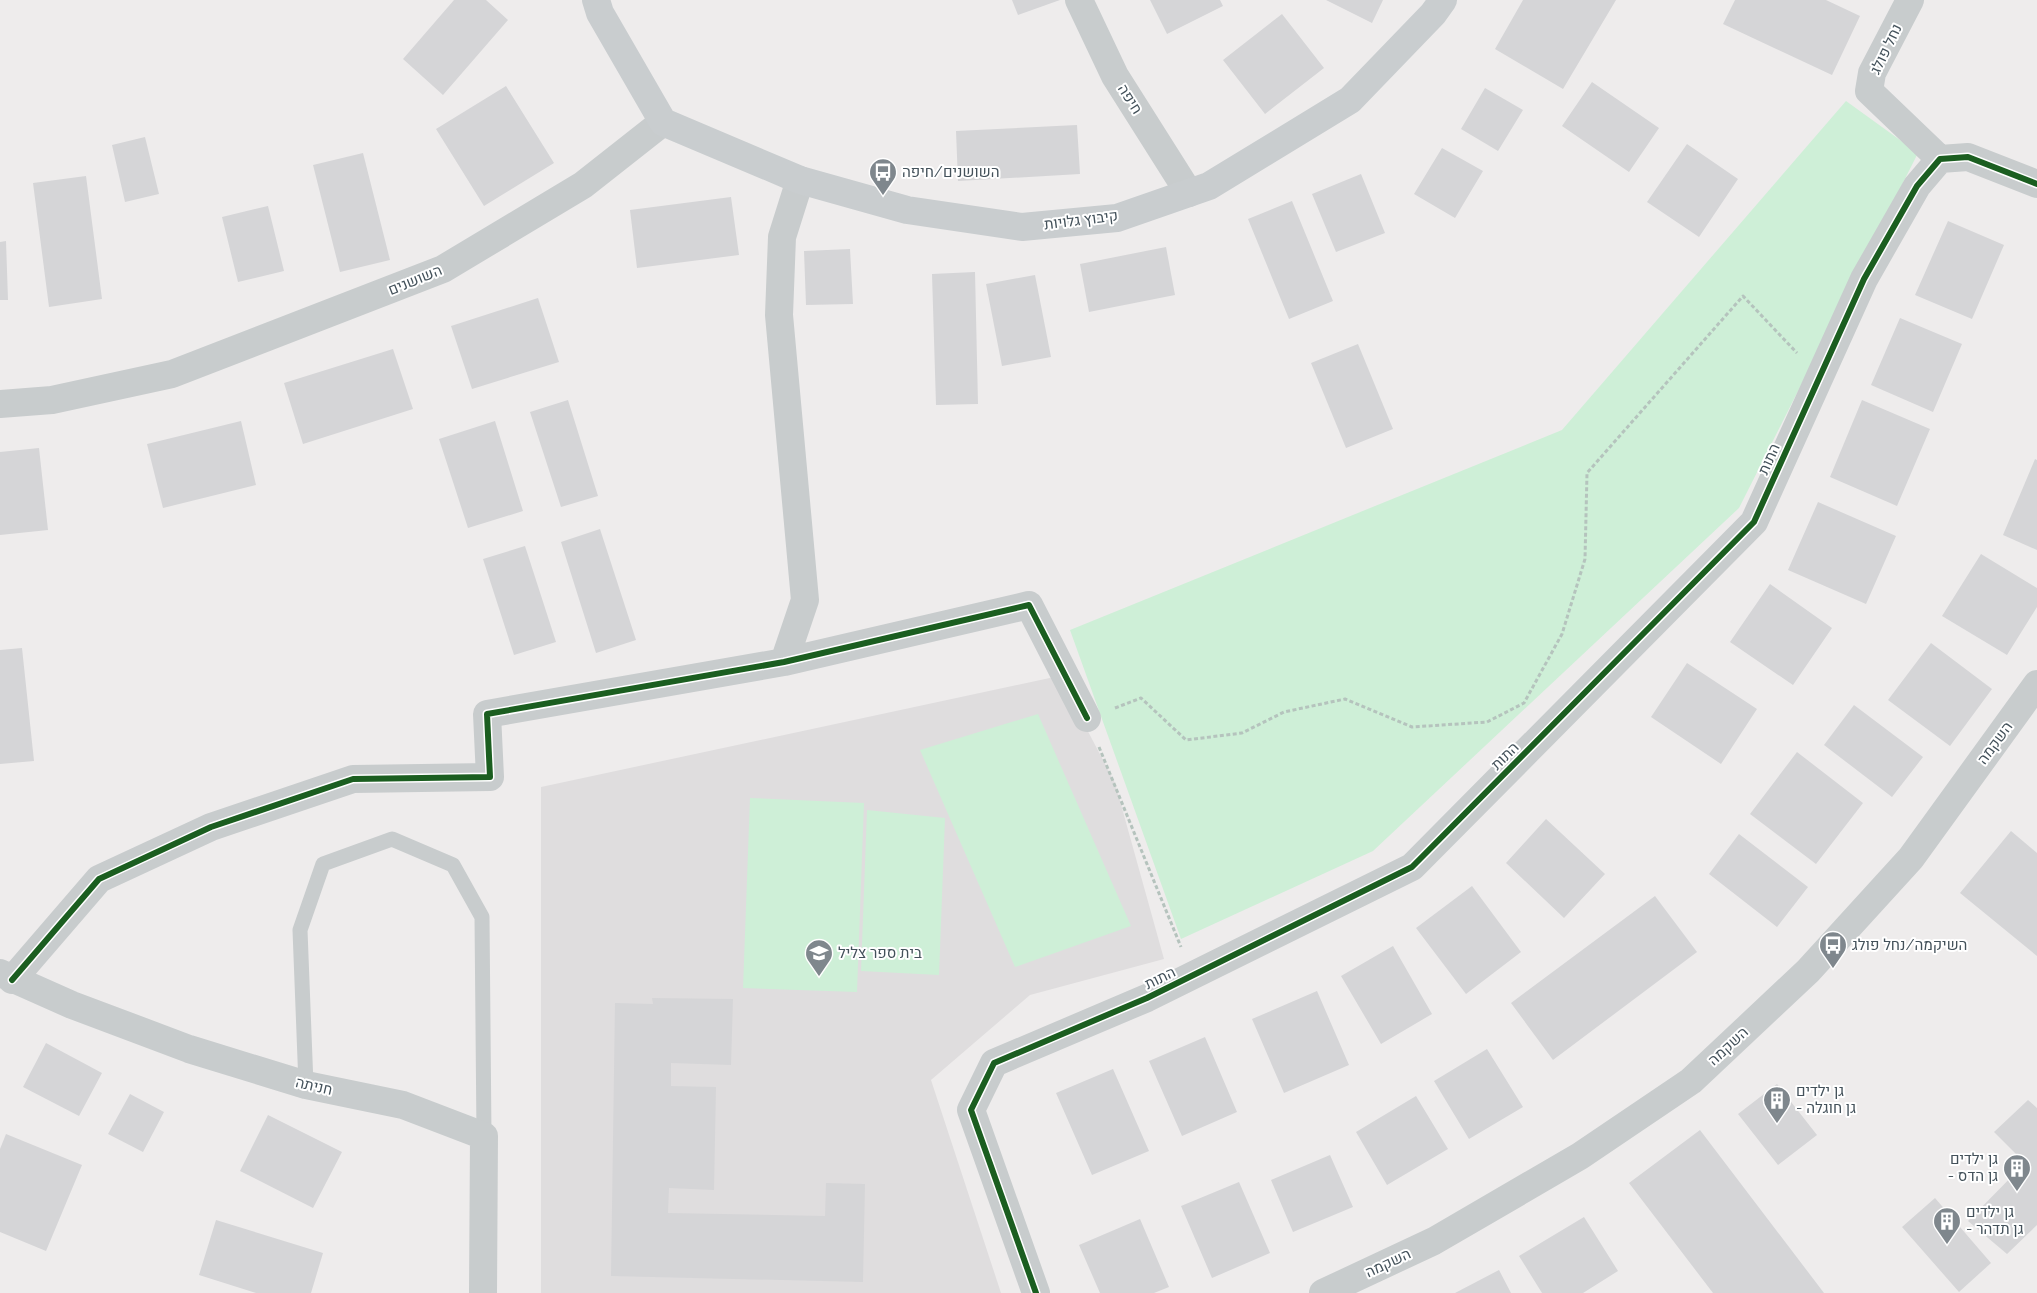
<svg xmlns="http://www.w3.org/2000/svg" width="2037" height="1293" viewBox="0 0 2037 1293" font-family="Raleway,Heebo,sans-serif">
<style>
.education{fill:#dfddde}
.green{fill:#ceefd7}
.building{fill:#d5d5d7}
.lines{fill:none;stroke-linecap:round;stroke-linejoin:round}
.path{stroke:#b5c3bd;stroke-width:3;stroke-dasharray:4 2.5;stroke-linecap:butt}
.lane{stroke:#c8cccd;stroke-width:15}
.street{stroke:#c8cccd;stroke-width:28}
.secondary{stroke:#c9cdcf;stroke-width:28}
.cycleway-casing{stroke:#fff;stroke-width:9}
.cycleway{stroke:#1b5e20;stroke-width:6}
.labels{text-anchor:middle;stroke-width:4;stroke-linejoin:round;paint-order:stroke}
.street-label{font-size:15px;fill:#43515a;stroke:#fff}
.poi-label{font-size:15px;fill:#43515a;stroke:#fff;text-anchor:start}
</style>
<rect width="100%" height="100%" fill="#eeecec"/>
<!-- education -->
<path class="education" d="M1059 676 1115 783 1164 959 1030 995 931 1080 1001 1293H541V787Z"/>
<!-- green -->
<path class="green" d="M1846 101 1918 153 1739 508 1373 851 1181 939 1070 630 1562 430Z
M1038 714 1131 926 1015 967 920 750Z
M750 798 864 803 857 992 743 988Z
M867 810 945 818 939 975 861 971Z"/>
<!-- building -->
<path class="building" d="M454 0H486L508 20 443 95 403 59Z
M1012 0H1060L1018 15Z
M1150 0H1220L1223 6 1167 34Z
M1326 0H1383L1372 23Z
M1523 0H1616L1563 89 1495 49Z
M1735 0H1826L1860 16 1832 75 1723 24Z
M1282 14 1324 68 1265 114 1223 60Z
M1592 82 1659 128 1629 172 1562 126Z
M506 86 554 163 484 206 436 129Z
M1485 88 1523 110 1498 151 1461 129Z
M1077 125 1080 174 958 181 956 131Z
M145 137 159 194 125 202 112 145Z
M1687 144 1738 179 1699 237 1647 202Z
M1442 148 1483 171 1455 218 1414 194Z
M363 153 390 260 340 272 313 165Z
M1361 174 1385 233 1336 252 1312 194Z
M86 176 102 299 49 307 33 183Z
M731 197 739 255 637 268 630 210Z
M1292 201 1333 301 1289 319 1248 219Z
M268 206 284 271 238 282 222 217Z
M1948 221 2004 245 1972 319 1915 295Z
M6 241 8 300H0V242Z
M1166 247 1175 295 1089 312 1080 264Z
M850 249 853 304 806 305 804 251Z
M975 272 978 404 936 405 932 274Z
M1035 275 1051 357 1002 366 986 284Z
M538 298 559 362 472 389 451 326Z
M1900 318 1962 344 1933 412 1871 385Z
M1358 344 1393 429 1346 448 1311 363Z
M393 349 413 409 303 444 284 383Z
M568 400 598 496 561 507 530 412Z
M1862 400 1930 429 1897 506 1830 477Z
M241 421 256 485 163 508 147 444Z
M495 421 523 511 468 528 439 439Z
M39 448 48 530 0 535V452Z
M2035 459 2037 460V550L2003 535Z
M1818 502 1896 536 1866 604 1788 570Z
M600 529 636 640 596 653 561 542Z
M525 546 556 642 514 655 483 559Z
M1981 554 2037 588V607L2007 655 1942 616Z
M1770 584 1832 628 1793 685 1730 642Z
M1931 643 1992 689 1950 746 1888 700Z
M22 648 34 761 0 764V650Z
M1687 663 1757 709 1721 764 1651 717Z
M1854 705 1923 757 1892 797 1824 745Z
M1797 752 1863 803 1816 864 1750 814Z
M1546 819 1605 874 1564 918 1506 863Z
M2011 831 2037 853V956L1960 893Z
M1739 834 1808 887 1777 927 1709 874Z
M1472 886 1521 952 1466 994 1416 928Z
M1655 896 1697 952 1553 1060 1511 1003Z
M1393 946 1432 1014 1381 1044 1341 976Z
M1317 991 1349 1065 1284 1093 1252 1019Z
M652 998 733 999 731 1065 671 1063V1086L716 1087 714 1190 669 1188 668 1213 825 1216 826 1183 865 1184 863 1282 611 1276 615 1003 653 1004Z
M1205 1037 1237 1112 1182 1136 1149 1061Z
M46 1043 102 1073 79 1116 23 1087Z
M1487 1049 1523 1107 1469 1139 1434 1081Z
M1113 1069 1149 1151 1092 1175 1056 1093Z
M1777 1084 1817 1135 1778 1165 1738 1114Z
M130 1094 164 1112 143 1152 108 1134Z
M1416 1096 1448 1149 1387 1185 1356 1132Z
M2028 1100 2037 1108V1225L2007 1254 1968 1221 2025 1163 1994 1132Z
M268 1115 342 1152 313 1208 240 1171Z
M1700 1130 1824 1293H1713L1629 1183Z
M6 1134 82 1165 46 1251 0 1232V1149Z
M1330 1155 1353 1207 1293 1232 1271 1180Z
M1239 1182 1270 1253 1212 1278 1181 1206Z
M1935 1198 1991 1263 1959 1292 1902 1227Z
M1584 1217 1618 1271 1583 1293H1542L1519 1256Z
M1140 1219 1169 1287 1154 1293H1100L1079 1245Z
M216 1220 323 1253 311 1293H256L199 1275Z
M1499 1270 1511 1293H1455Z"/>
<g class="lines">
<!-- path -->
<path class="path" d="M1115 708 1141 698 1186 740 1242 733 1284 712 1345 699 1412 727 1487 722 1524 703 1562 634 1585 559 1587 473 1743 296 1797 353
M1099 747 1181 947"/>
<!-- lane -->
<path class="lane" d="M306 1085 300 930 323 864 392 839 453 865 482 917 484 1136"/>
<!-- street -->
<path class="street" d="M1079 0 1115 76 1189 193
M1910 0 1872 73 1869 91 1940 159
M0 404 52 400 172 374 443 269 583 185 663 122
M784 662 805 600 779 315 782 237 800 180
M0 973 72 1005 189 1049 306 1085 403 1105 484 1136 483 1293
M12 980 99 879 211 827 353 779 490 777 487 714 784 662 1029 605 1087 718
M1036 1293 971 1110 994 1063 1147 998 1412 867 1754 522 1864 279 1917 186 1940 159 1968 157 2037 184
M1323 1293 1434 1241 1580 1156 1691 1081 1808 971 1911 858 2037 684"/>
<!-- secondary -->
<path class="secondary" d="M596 0 600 13 663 122 800 180 907 210 1022 227 1117 218 1209 186 1350 100 1433 14 1443 0"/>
<!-- cycleway casing -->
<g class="cycleway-casing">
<path id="cycleway" d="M12 980 99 879 211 827 353 779 490 777 487 714 784 662 1029 605 1087 718
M1036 1293 971 1110 994 1063 1147 998 1412 867 1754 522 1864 279 1917 186 1940 159 1968 157 2037 184"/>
</g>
<!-- cycleway -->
<use href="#cycleway" class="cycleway"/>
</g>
<!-- icons -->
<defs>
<g id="bus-pin" transform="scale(1.4375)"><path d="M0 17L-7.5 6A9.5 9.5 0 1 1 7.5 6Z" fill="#7f878d" stroke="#fff"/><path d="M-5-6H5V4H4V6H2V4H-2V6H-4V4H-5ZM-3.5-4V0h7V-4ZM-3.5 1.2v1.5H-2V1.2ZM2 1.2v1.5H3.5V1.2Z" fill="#fff"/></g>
<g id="school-pin" transform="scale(1.4375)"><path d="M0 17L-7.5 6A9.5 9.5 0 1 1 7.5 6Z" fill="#7f878d" stroke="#fff"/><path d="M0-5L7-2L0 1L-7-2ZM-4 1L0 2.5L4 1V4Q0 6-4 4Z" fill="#fff"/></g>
<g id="building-pin" transform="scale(1.4375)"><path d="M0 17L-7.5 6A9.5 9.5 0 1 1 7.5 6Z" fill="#7f878d" stroke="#fff"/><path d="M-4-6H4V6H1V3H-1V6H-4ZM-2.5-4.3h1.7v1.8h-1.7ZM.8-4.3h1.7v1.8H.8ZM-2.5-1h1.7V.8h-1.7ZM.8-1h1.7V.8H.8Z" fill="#fff"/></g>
</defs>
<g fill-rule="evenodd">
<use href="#bus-pin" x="883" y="172"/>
<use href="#bus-pin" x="1833" y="945"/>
<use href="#school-pin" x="819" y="953"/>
<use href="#building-pin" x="1777" y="1100"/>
<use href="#building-pin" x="2017" y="1168"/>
<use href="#building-pin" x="1947" y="1221"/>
</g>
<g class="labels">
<!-- street labels -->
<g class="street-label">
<text transform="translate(1886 49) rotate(-64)" y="5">נחל פולג</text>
<text transform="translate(1130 99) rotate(58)" y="5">חיפה</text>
<text transform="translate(1081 220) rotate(-7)" y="5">קיבוץ גלויות</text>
<text transform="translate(415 280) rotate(-22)" y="5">השושנים</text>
<text transform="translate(1769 459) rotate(-66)" y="5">התות</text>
<text transform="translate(1995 743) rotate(-54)" y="5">השקמה</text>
<text transform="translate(1505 756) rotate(-45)" y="5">התות</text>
<text transform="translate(1160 978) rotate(-26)" y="5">התות</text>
<text transform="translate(1728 1046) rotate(-43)" y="5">השקמה</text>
<text transform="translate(314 1086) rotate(13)" y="5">חניתה</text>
<text transform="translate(1388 1263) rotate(-25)" y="5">השקמה</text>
</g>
<!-- poi labels -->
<g class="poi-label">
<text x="902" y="177">השושנים/חיפה</text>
<text x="1852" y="950">השיקמה/נחל פולג</text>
<text x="838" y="958">בית ספר צליל</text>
<text x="1796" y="1096">גן ילדים<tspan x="1796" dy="17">- גן חוגלה</tspan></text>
<text x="1998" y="1164" text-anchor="end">גן ילדים<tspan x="1998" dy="17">- גן הדס</tspan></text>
<text x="1966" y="1217">גן ילדים<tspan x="1966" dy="17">- גן תדהר</tspan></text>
</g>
</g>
</svg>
